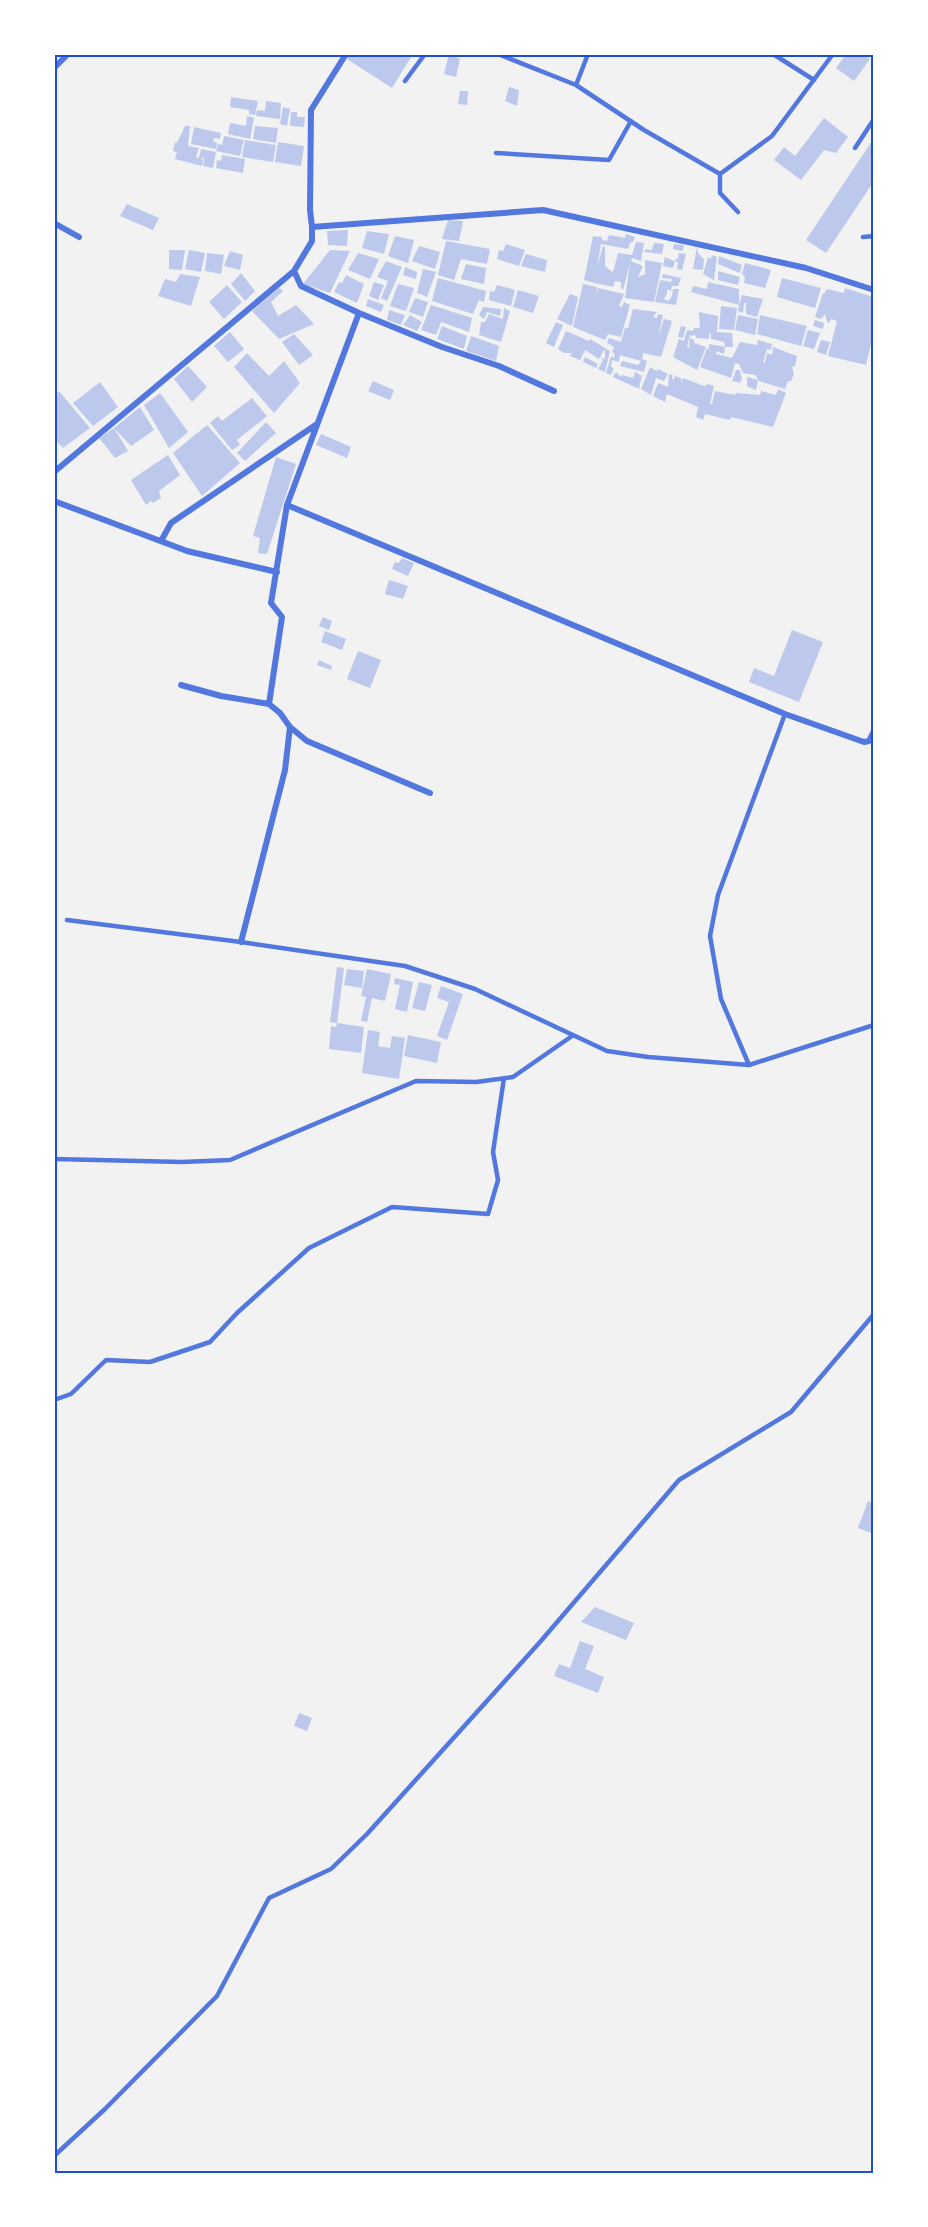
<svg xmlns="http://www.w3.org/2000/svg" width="928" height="2227" viewBox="0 0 928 2227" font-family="Quicksand,sans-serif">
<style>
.building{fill:#bdc9ec}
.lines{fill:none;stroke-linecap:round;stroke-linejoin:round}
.service{stroke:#5277de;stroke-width:4.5}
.minor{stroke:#5277de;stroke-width:6}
.neatline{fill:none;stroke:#1d4ed8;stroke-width:2}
</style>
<rect width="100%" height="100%" fill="#f2f2f2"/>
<!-- building -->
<path class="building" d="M350 54H413L392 88 347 59Z
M449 54 460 59 456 77 444 74Z
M846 54H863L870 59 854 81 836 68Z
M509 87 519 90 517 106 505 101Z
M460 91H468L467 105 458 104Z
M231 97 258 101 255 115 249 114V110L230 107Z
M266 101 281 103 280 119 256 116 257 110 265 111Z
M283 107 290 109 287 126 280 124Z
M291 112H297V117H305L304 127 290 126Z
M247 116 254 118 250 139 228 134 230 123 246 126Z
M824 118 848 137 836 153 824 150 801 180 774 160 784 147 795 156Z
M185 126H190L188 146 199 148 196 157 203 159 202 166 175 159 177 152 173 151 175 142 177 143Z
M255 126 278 128 276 143 253 139Z
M194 127 221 133 220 139 214 138 213 141 217 143 216 149 191 144Z
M224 136 244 140 240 156 216 151 218 144 222 145Z
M874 138V181L826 253 806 240Z
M245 140 276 145 273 162 242 157Z
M278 142 304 146 301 166 275 162Z
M201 149 216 152 213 168 203 166 204 158H199Z
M222 155 245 159 243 173 216 168 217 160 221 161Z
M127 204 159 218 153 230 120 216Z
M448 220 463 221 459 241 442 239Z
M348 230 347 246 328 245 327 231Z
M367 231 389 234 384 254 362 248Z
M626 234 635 237 633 242 630 243 628 249 601 244 597 267 603 246 605 247V266L612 272 614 269 618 253 632 255 636 242 644 243 641 261 632 258 631 261 643 266 638 277 645 274V260L662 263 654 302 625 298 630 263 623 290 621 288V282L615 281 613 287 599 284V282L598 284 584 280 593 236 602 237V240L607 241 609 235 625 238Z
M395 236 414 240 408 263 388 256Z
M446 241 490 249 487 264 461 259 454 280 438 275Z
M654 243 664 244 662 254 644 252 646 249 652 250Z
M506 244 525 250 519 266 497 259 499 250 503 251Z
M674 244 684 245 683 251 673 249Z
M419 246 440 252 435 269 412 261Z
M697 247 698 253 704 259 703 270 693 269Z
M169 250H185L182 270 169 269Z
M189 250 205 253 201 272 185 269Z
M330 250 350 251 330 293 303 284Z
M230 251 243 255 240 270 224 266Z
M207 253 224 255 221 274 205 271Z
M358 253 379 259 370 279 348 270Z
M679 253 686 254 682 270 677 269 678 262 675 261 673 268 663 266 665 257 674 261 678 258Z
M526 254 547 260 545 272 521 266Z
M712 255 717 257 714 280 703 274 708 257 711 259Z
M719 256 742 265 740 273 718 264Z
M386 261 402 267 387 301 381 298 388 281 377 277Z
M745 263 771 270 765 288 744 283 745 277 742 274Z
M466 264 486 268 484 284 461 279Z
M405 267 417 272 416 279 403 275Z
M423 269 436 272 427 297 417 293Z
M718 271 740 277 738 285 718 280Z
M241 273 255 291 245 301 231 284Z
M180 274 200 277 191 306 158 296 165 279 176 282Z
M663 274 681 278 678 286H672L671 291 667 289V294L664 299 668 301 672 296 673 289H679L676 305 655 302 660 280 671 282 672 279 662 278Z
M346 275 364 284 357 303 334 292 339 282 342 283Z
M438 278 486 291 484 302 479 300 473 314 432 301Z
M782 278 821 288 815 308 777 297Z
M374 282 384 285 378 300 369 296Z
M708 282 739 289V304L742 295 763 299 757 317 746 314V303H744L743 313 738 311 739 305 691 292 693 286 707 289Z
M398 284 414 288 406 311 390 306Z
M583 284 597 287 596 295 598 288 624 294 619 306 622 307 624 302 630 305 621 337 608 334 605 340 573 327Z
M227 285 242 302 224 319 209 302Z
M497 285 515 290 511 306 489 300 490 291 494 292Z
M279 288 283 291 271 302 278 316 296 305 314 324 279 339 252 311Z
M845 288 874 297V331L866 365 828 356 837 321 831 319 829 323 827 322 825 314 821 319 815 317 823 293 824 294 827 289 844 293Z
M518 290 539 296 533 313 513 307Z
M570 294 578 297 572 326 557 319Z
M415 298 428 302 423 317 409 312Z
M368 299 384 305 381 312 366 306Z
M431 305 472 318 469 332 441 322 436 335 421 330Z
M721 306 737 308 734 330 719 329Z
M483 307 501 309 500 316 487 312 484 319 479 315Z
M504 308 510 311 501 342 479 335 481 322H485L489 314 503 319Z
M633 309 657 312 653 317 657 318 658 314 663 315 658 337 664 319 672 321 661 357 643 353 642 359 647 361 644 372 620 366 622 361 638 365 641 361 620 355 619 362 612 360 611 367 614 368 611 375 606 373 611 356 614 358 615 354 612 352 614 347 607 343 609 338 621 342 625 328H628Z
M389 310 405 315 401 325 387 320Z
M699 312 718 316 717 332 732 333 733 347H725L724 342 711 339V334L709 333V339L696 338 695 334 693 336 690 335 687 347 689 348 690 338 694 340V343L706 347 697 370 673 357 679 339 684 341 687 330 693 331 694 328H700Z
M410 315 422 322 417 331 403 325Z
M738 315 758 319 755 335 735 330Z
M760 315 807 326 801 346 757 334Z
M815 320 824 323 823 329 813 326Z
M556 322 563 325 554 347 546 343Z
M442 326 467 336 464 349 437 339Z
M681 326 686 327 683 338 678 337Z
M808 330 820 333 814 349 803 346Z
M566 331 589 341 590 339 610 351 605 372 598 369 603 360 600 357 605 359V351L604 350 599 359 585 350 580 360 570 356 572 353H564L558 349Z
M230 332 244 349 228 362 214 346Z
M294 334 313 355 299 365 282 342Z
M471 336 499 346 496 361 466 351Z
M758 340 772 344 771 350 767 349 763 363H765L767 353 772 355 773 347 797 356 795 366 792 367 794 374 791 381H788L785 389 759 381 755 375 743 373 739 364 735 363 731 378 700 367 707 348 709 349V344L725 347 724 354 716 351V354L732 358 740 342 757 345Z
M821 340 830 342 826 355 817 352Z
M247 353 269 376 284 361 300 383 274 413 234 367Z
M585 357 598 364 596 368 583 362Z
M188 366 207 387 192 402 174 379Z
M650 367 657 371 658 369 668 374 664 381 656 378 651 395 641 389Z
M736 370H740L742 379 740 383 732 381Z
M616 372 621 377 622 375 633 378 635 372 642 376 639 389 613 377Z
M669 374 673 375 672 378 674 380 675 376 681 378V383L683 378 704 386 708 384 714 386 710 404H712L715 391 735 395 736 393 760 395 761 391 776 395 778 389 786 393 773 427 731 417 730 420 705 414 703 420 696 417 698 407 667 394 665 402 653 396 658 383 668 387Z
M747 377 758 380 756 390 747 386Z
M373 381 394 390 390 400 368 391Z
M100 382 118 407 93 426 73 403Z
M59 391 90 428 63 448 54 438V395Z
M160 393 188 432 169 448 144 405Z
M252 398 267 416 237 440 240 445 232 450 210 423 218 416 222 421Z
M140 407 154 430 131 446 114 428Z
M266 422 276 433 245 461 237 453Z
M207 425 240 463 202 496 173 453Z
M114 428 128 451 115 458 99 438Z
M321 434 351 447 347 458 316 445Z
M168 455 180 475 159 491 161 498 153 503 151 501 146 505 131 480Z
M276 457 296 464 267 554 258 553 260 538 253 536Z
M402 558 414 563 408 576 392 569 395 562 399 563Z
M389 580 408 586 403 599 385 594Z
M323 617 332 621 329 630 319 626Z
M792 630 823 642 799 702 749 682 754 668 774 676Z
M325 631 346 639 342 650 321 642Z
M358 651 381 660 370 688 347 679Z
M319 660 332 666 331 670 317 665Z
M337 967 344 968 337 1023 330 1022Z
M347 969 364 971 362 988 344 985Z
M367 969 391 974 385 1001 372 998 367 1022 361 1021 366 997 361 996Z
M395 978 413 982 407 1012 395 1009 400 985 394 984Z
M419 982 432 985 425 1011 412 1008Z
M441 986 463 994 447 1040 437 1036 449 1002 437 998Z
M337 1023 364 1027 361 1053 329 1049 331 1026 336 1027Z
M368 1030 380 1032 378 1046 390 1048 392 1036 405 1038 399 1079 362 1073Z
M408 1035 441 1042 437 1063 404 1056Z
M868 1501 874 1504V1534L858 1528Z
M595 1607 634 1623 626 1640 581 1622Z
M580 1641 594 1646 585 1669 604 1677 598 1693 554 1676 559 1664 570 1668Z
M299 1713 312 1718 307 1731 294 1726Z"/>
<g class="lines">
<!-- service -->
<path class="service" d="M498 54 576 85 644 130 720 174V193L738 212
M773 54 814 80
M405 81 425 54
M576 85 588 54
M855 148 874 119
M496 153 609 160 631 121
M720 174 772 136 833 54
M863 237 874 236
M67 920 241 942 405 966 475 989 607 1051 648 1057 749 1065 874 1025
M749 1065 721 999 710 936 718 895 785 714
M54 1159 182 1162 230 1160 416 1081 476 1082 513 1077 572 1036
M54 1400 71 1394 106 1360 150 1362 210 1342 237 1313 309 1248 392 1207 488 1214 498 1180 493 1152 504 1078
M54 2156 105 2109 217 1996 269 1898 331 1869 367 1834 540 1642 679 1480 791 1412 874 1314"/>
<!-- minor -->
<path class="minor" d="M346 54 311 110 310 210 312 227 543 210 806 268 874 290
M54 68 68 54
M54 223 79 237
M294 271 301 286 359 313 442 347 499 366 554 391
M54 472 294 271 312 241V227
M54 501 187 551 277 572
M287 505 785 714 864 742 869 741 874 731
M161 541 171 523 317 424
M181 685 221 696 269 704
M290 727 307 741 430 793
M241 942 285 770 290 727 280 713 269 704 282 617 271 603 287 505 359 313"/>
</g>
<!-- border -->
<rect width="928" height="2227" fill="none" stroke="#ffffff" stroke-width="111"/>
<rect x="56" y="56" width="816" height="2116" class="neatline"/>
</svg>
